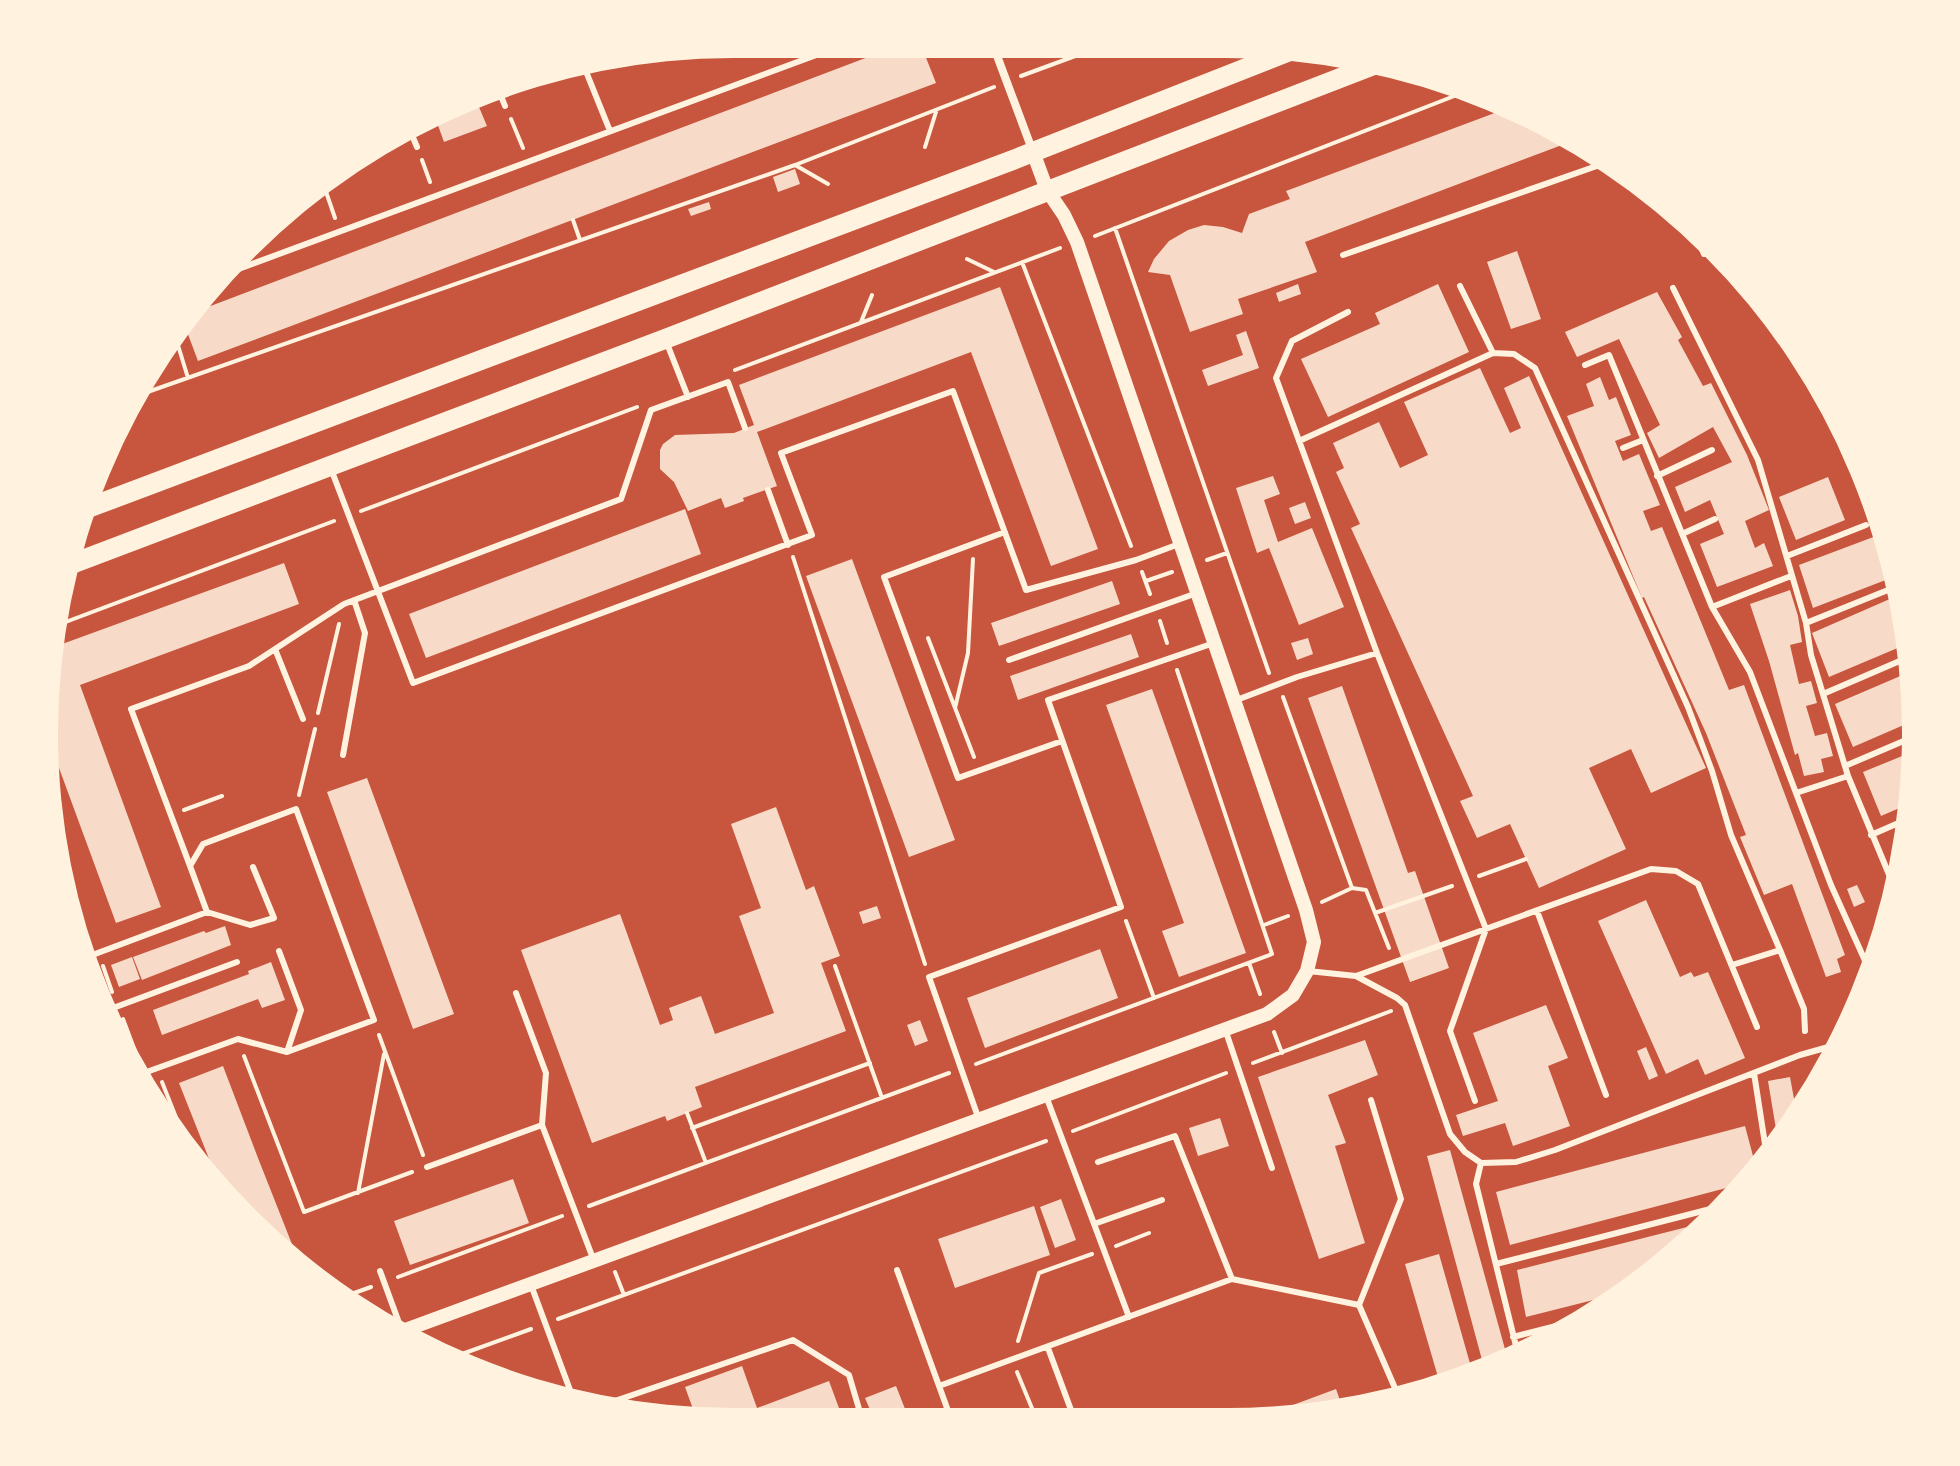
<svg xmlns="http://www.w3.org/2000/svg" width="1960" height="1466" viewBox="0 0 1960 1466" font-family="'DM Sans',sans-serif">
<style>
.building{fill:#f7dbc8}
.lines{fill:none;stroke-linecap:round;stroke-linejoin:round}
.path{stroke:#fff3e0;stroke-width:4}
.service{stroke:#fff3e0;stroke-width:6}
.minor{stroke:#fff3e0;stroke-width:8}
.tertiary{stroke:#fff3e0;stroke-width:14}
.primary{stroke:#fff3e0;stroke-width:20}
</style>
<rect width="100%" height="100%" fill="#c8553d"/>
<!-- building -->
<path class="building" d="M872 44 921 45 936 83 198 361 186 329 200 310 876 54Z
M476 100 487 126 444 142 435 117Z
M1500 111 1570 142 1305 242 1317 272 1238 299 1243 314 1190 332 1170 275 1148 272 1154 259 1169 241 1188 230 1204 225 1223 227 1242 233 1249 214 1290 199 1286 191Z
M795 169 800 184 778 192 773 177Z
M709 202 711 209 691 216 688 209Z
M1517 251 1541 319 1511 329 1487 262Z
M1298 284 1301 294 1279 302 1276 293Z
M1438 284 1469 352 1328 417 1301 359 1380 324 1375 313Z
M1000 287 1098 549 1051 566 971 352 757 432 777 486 743 498 744 501 725 508 721 498 688 511 674 482 660 469V450L663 444 675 435 734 433 754 425 739 385Z
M1657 292 1682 337 1678 340 1703 386 1711 383 1747 455 1769 510 1745 521 1755 548 1764 543 1773 566 1717 587 1700 544 1724 534 1710 500 1685 512 1675 487 1732 462 1713 427 1659 458 1647 433 1660 425 1619 339 1577 357 1565 332Z
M1246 331 1259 368 1208 386 1202 370 1243 355 1236 335Z
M1480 368 1510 433 1521 428 1504 388 1529 376 1706 768 1651 793 1631 749 1589 768 1626 849 1539 888 1510 824 1477 838 1460 801 1473 796 1351 528 1360 524 1336 472 1344 468 1333 443 1379 422 1400 468 1428 455 1404 402Z
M1600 377 1609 400 1616 397 1631 435 1615 441 1623 461 1639 454 1660 505 1643 511 1651 531 1662 527 1729 690 1744 685 1845 955 1837 959 1841 972 1826 977 1792 884 1764 895 1740 837 1746 835 1706 733 1644 597 1642 598 1567 416 1594 406 1586 384Z
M1273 476 1280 494 1264 500 1278 542 1312 528 1344 607 1299 625 1269 548 1257 553 1236 488Z
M1828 477 1845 520 1796 540 1779 497Z
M1305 502 1311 518 1295 524 1289 508Z
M685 509 701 554 426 658 409 614Z
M1884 533 1893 555 1896 576 1813 608 1799 565Z
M852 559 955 840 909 857 806 576Z
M284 563 299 604 80 685 161 907 116 923 48 738 54 647Z
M1112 581 1120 604 999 646 991 623Z
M1790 590 1798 616 1802 642 1790 645 1799 684 1811 681 1817 703 1806 706 1815 736 1827 733 1833 756 1821 759 1824 772 1804 776 1798 753 1795 755 1769 661 1750 604Z
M1899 595 1907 644 1829 677 1812 633Z
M1131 634 1139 657 1018 700 1010 676Z
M1308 638 1313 654 1297 660 1291 643Z
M1912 671 1915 688 1913 721 1853 747 1835 704Z
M1342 686 1408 873 1415 871 1449 968 1410 982 1308 698Z
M1152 689 1246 953 1179 977 1162 931 1184 923 1106 705Z
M1912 752 1911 803 1881 816 1863 772Z
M367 778 454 1014 413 1029 327 792Z
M776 807 806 890 814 886 840 956 821 963 846 1031 695 1087 702 1107 667 1121 665 1116 592 1143 521 950 620 914 660 1025 673 1020 669 1008 701 996 715 1034 774 1013 739 916 761 908 731 824Z
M1907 834 1901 860 1893 841Z
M1857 885 1865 902 1854 907 1847 889Z
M1646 900 1680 977 1691 972 1694 977 1708 972 1745 1058 1705 1075 1698 1059 1666 1074 1598 921Z
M877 906 881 918 863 924 859 912Z
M225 926 231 945 142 980 133 957 204 931 206 933Z
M1100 949 1118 998 985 1048 967 998Z
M132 957 140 979 119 987 111 965Z
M271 962 285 1000 262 1008 258 999 162 1035 153 1010 249 974 248 971Z
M1546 1005 1568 1058 1548 1066 1570 1126 1513 1146 1505 1123 1463 1136 1456 1115 1498 1101 1473 1033Z
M920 1020 928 1041 915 1046 907 1025Z
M1365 1040 1378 1075 1328 1095 1346 1143 1335 1146 1365 1243 1319 1259 1258 1077Z
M1646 1047 1658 1076 1649 1080 1637 1051Z
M223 1066 258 1158 301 1267 279 1251 221 1189 179 1083Z
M1790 1077 1797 1115 1778 1141 1768 1081Z
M1220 1118 1229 1146 1198 1156 1189 1128Z
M1745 1126 1757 1171 1749 1182 1510 1245 1496 1192Z
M1450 1150 1508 1360 1485 1371 1427 1156Z
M513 1179 529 1223 410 1265 394 1221Z
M1061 1199 1076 1240 1055 1248 1040 1207Z
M1034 1206 1050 1255 955 1288 938 1239Z
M1707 1222 1646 1280 1625 1292 1526 1317 1517 1270Z
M1439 1254 1471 1367 1438 1377 1405 1264Z
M742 1366 757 1408 829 1381 843 1419 697 1420 685 1387Z
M896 1386 909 1419H874L865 1398Z
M1336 1389 1343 1409 1317 1416H1263Z"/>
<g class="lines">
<!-- path -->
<path class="path" d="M1021 76 1105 45
M511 119 523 148
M925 147 936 112
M422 160 430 182
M795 165 828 184
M324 186 335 218
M573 220 580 240
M1115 228 1269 673
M1095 236 1462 93
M967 259 994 272
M1022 262 1131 546
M861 322 872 295
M177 342 188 378
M735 370 1060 248
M139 395 795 165 994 87
M361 511 637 407
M793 557 925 964
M1207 560 1227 553
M1142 572 1150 594
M1146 581 1172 572
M1160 621 1167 643
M55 626 334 521
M928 638 974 757
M1283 697 1352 888 1366 890 1389 948
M955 708 968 653 973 559
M318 713 339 624
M299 795 315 729
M184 810 222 796
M1479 876 1526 859
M1322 902 1352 888
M1375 913 1452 886
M1126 921 1154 998
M1264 925 1288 916
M1249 963 1260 994
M103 966 112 992
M835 966 882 1098
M123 1019 138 1059
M1274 1032 1282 1053
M379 1035 423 1155
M244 1056 304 1212 412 1172
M1253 1063 1391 1011
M976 1064 1272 954 1177 670
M162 1082 192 1158
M687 1113 706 1163
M692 1128 870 1063
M1073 1131 1226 1073
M358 1193 384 1054
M589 1206 949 1073
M1116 1246 1149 1233
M615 1272 624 1295
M398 1277 562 1216
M343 1297 371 1287
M558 1319 1046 1141
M1018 1341 1039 1273 1092 1254
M451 1358 531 1329
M1017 1372 1036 1418"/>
<!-- service -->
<path class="service" d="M583 64 610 131
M499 91 505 106
M409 128 417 147
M1700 245 1704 254 1708 252
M1343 255 1611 161
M225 274 819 54 827 44
M1460 286 1493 353
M1673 288 1758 460 1806 623 1811 655 1848 776 1895 889
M1348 312 1292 341 1276 378 1377 653 1486 929 1450 1031 1475 1101
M666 341 688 397
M1585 365 1609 355 1712 607 1750 672 1831 885 1871 974
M1299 441 1493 353 1514 354 1535 368 1688 707 1712 771 1731 835 1780 950 1732 965
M1623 448 1643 440
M331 469 413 683 812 535 781 453 953 391 1026 590 1136 560 1179 544
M1657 476 1712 450
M768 490 788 545
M1005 532 884 577 958 778 1062 741
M1682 534 1715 519
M1787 556 1866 525
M1712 607 1791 576
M1806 623 1898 586
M275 649 303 719
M1009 660 1197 593
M1823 694 1909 657
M1234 701 1297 677 1377 653
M343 755 365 633 354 600
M1845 766 1913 737
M1796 793 1848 776
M1871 835 1910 818
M190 866 131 709 249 666 344 604 621 499 651 410 728 382 745 428
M1537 911 1606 1095
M207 912 250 925 274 918 253 867
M1780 950 1804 1009 1805 1031
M279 951 301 1010 287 1052
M87 957 207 912 190 866 203 844 296 809 374 1020 287 1052 238 1039 141 1074
M1308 971 1356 976 1651 869 1676 871 1698 884 1757 1027
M1356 976 1397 998 1405 1005 1450 1134 1465 1152 1481 1163 1476 1184 1518 1354
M516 993 546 1073 542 1125
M105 1011 237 962
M1225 1029 1272 1168
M1754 1073 1767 1157
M1046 1096 1129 1317
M978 1117 929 977 1121 907 1048 700 1214 643
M1098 1162 1175 1136 1232 1279
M1481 1163 1516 1162 1555 1150 1800 1055 1839 1044
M427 1167 542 1125 594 1261
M1094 1224 1162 1200
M1496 1264 1726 1205
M897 1270 951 1419
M380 1271 402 1331
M531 1285 573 1398
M1359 1305 1401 1199 1371 1100
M1513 1337 1572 1322
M1048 1348 1074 1418
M939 1386 1232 1279 1359 1305 1398 1395
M606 1404 793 1340 849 1375 862 1419"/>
<!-- minor -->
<path class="minor" d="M993 45 1033 152"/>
<!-- tertiary -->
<path class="tertiary" d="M397 1333 1267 1014 1293 995 1307 971 1314 942 1306 910 1077 242 1064 215 1047 190 1033 152"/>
<!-- primary -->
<path class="primary" d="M88 508 1018 158 1295 49
M69 565 665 339 1379 63"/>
</g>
<!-- crop -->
<path d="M0 0H1960V1466H0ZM733 58H1227A675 675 0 0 1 1902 733V733A675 675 0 0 1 1227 1408H733A675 675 0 0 1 58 733V733A675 675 0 0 1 733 58Z" fill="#fff3e0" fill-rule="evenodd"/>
</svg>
